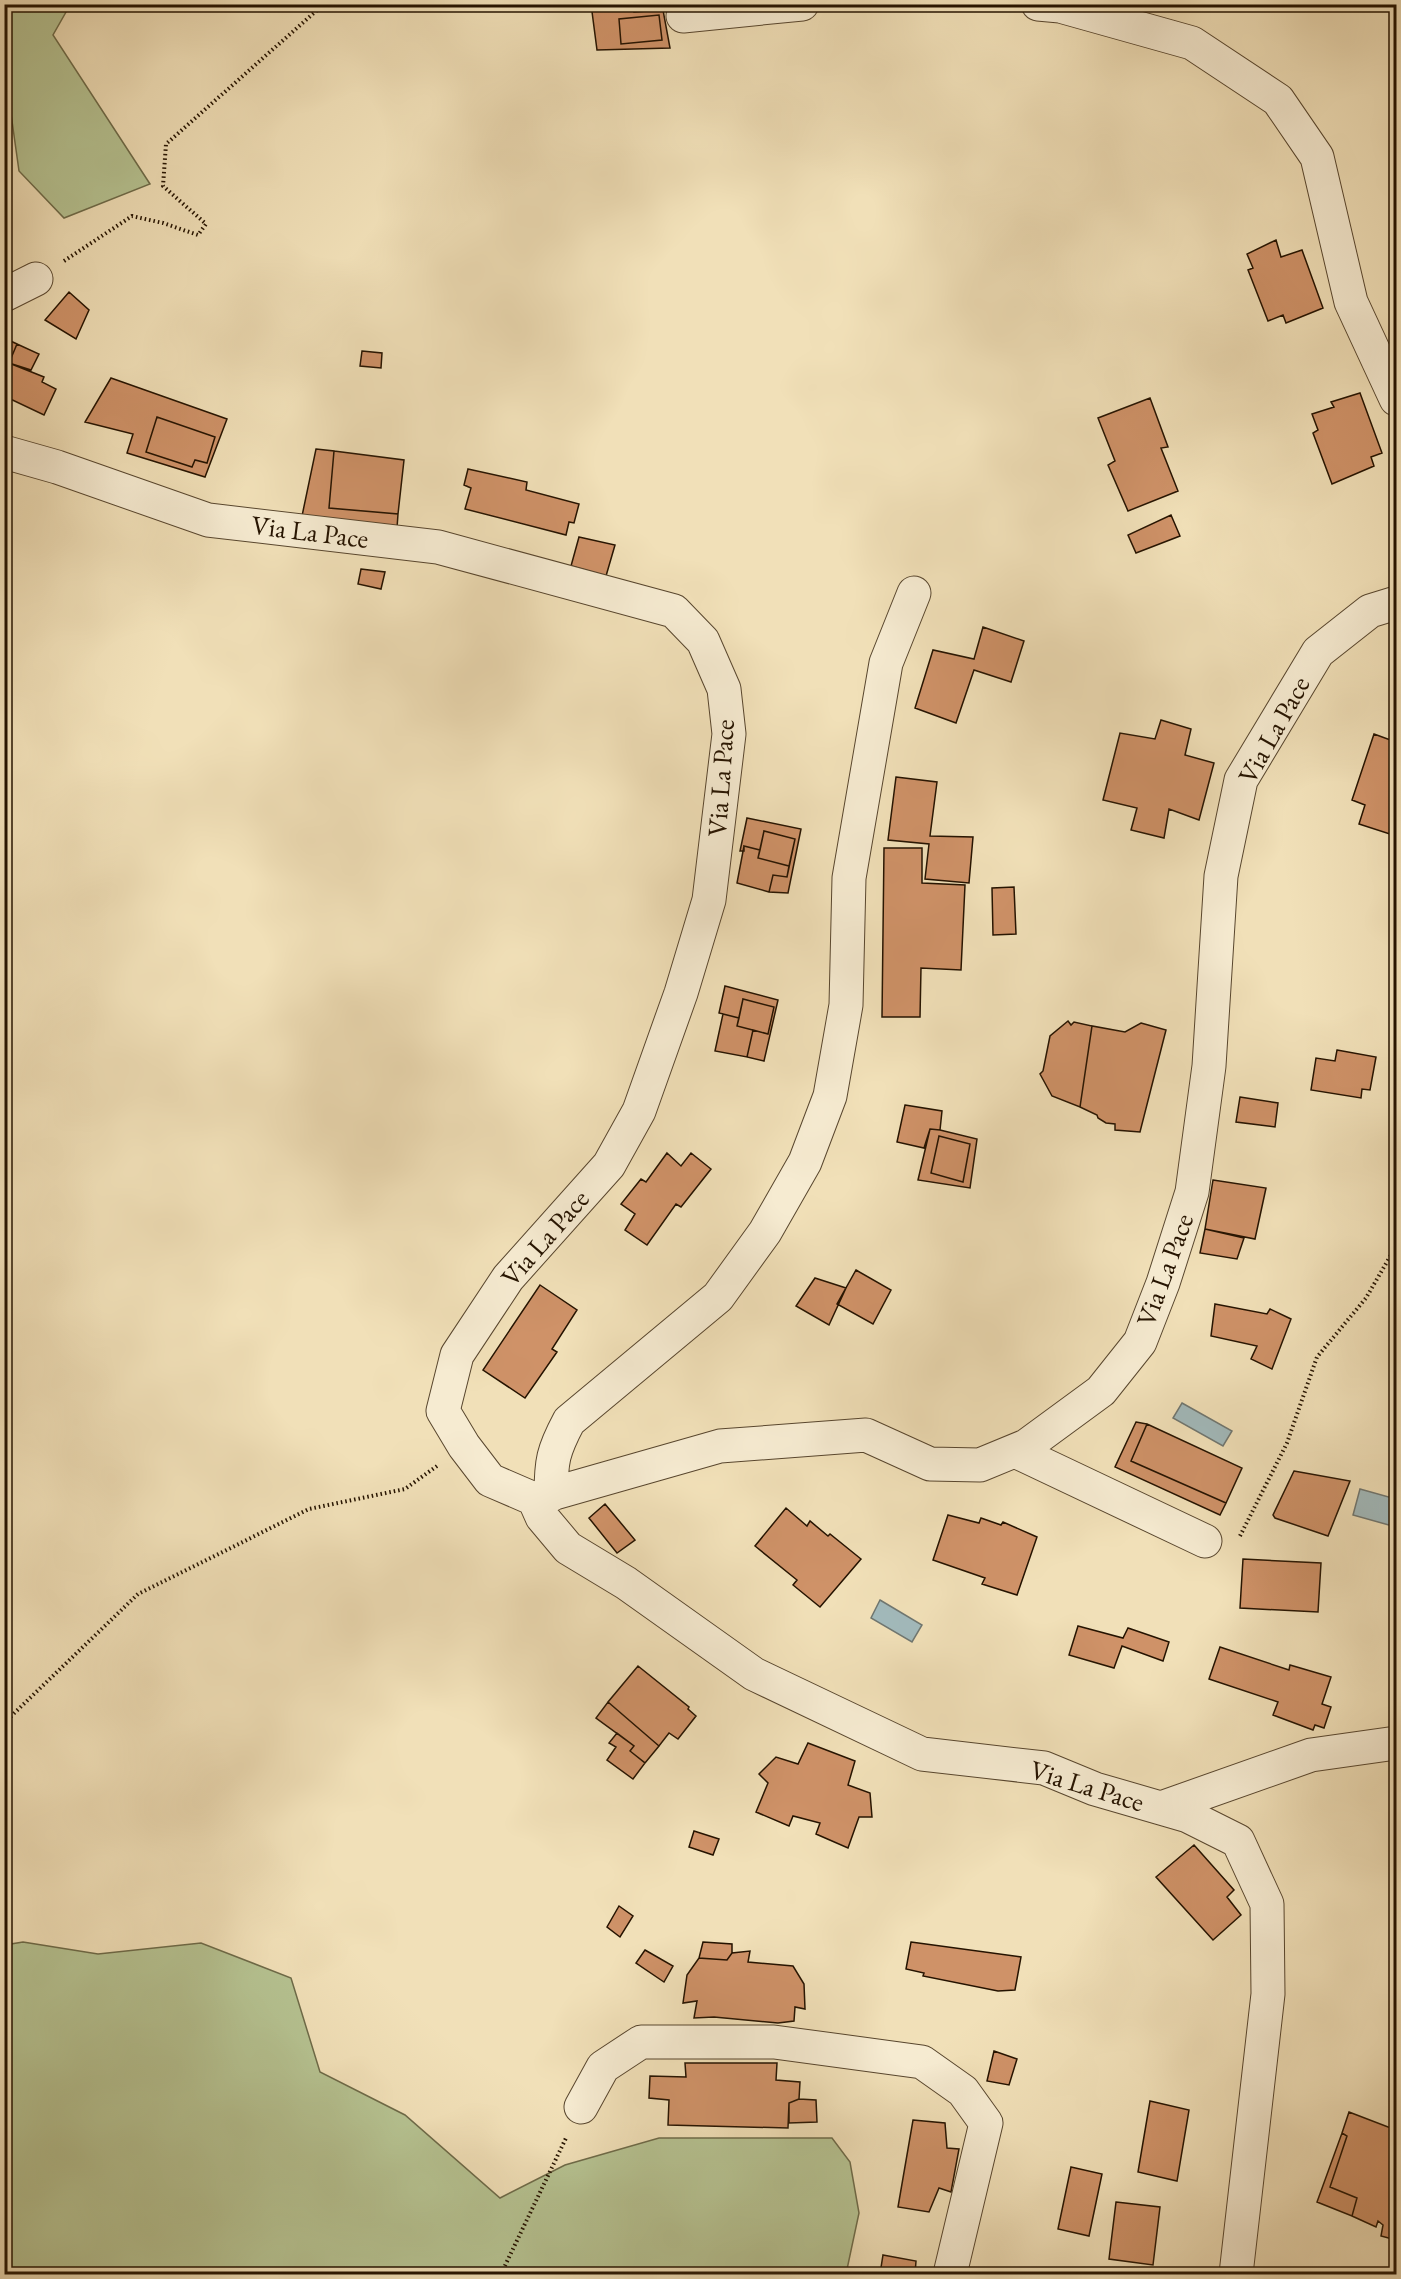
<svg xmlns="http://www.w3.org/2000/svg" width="1401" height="2279" viewBox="0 0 1401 2279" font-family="'EB Garamond',serif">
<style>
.green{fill:#b6c392;stroke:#6e6b49;stroke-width:1.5}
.water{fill:#a2babc;stroke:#707771;stroke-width:1.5}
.building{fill:#cf9268;stroke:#251300;stroke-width:1.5;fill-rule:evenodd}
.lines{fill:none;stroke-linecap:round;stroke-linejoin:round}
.minor-casing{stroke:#58462e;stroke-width:35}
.path{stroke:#251300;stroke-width:4;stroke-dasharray:1.5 3;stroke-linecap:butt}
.minor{stroke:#f6ebd1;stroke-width:33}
.labels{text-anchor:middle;stroke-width:5;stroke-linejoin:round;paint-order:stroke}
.street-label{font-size:27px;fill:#251300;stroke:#f6ebd1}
</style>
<rect width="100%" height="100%" fill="#f1e0b8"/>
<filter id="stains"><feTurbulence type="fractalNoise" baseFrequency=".00333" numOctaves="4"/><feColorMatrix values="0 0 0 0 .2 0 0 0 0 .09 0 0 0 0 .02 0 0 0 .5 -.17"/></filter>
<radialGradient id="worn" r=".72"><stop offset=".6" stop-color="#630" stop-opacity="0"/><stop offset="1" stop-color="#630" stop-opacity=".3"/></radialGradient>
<!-- green -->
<path class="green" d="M11 5H70L53 35 150 184 64 218 19 171 4 64 8 16Z
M23 1942 98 1954 201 1943 291 1978 320 2072 405 2115 500 2198 565 2165 659 2138H832L850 2162 859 2213 846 2274H5V1945Z"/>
<!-- water -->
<path class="water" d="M1182 1403 1232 1431 1223 1446 1173 1418Z
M1360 1489 1396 1499V1527L1353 1515Z
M880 1600 922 1625 912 1642 871 1618Z"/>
<!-- building -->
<path class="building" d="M591 4H633L634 12 663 10 670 48 597 50ZM659 15 662 40 621 44 619 19Z
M659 15 662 40 621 44 619 19Z
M1276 240 1281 257 1302 250 1323 308 1286 323 1283 315 1268 321 1248 270 1253 268 1247 254Z
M69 292 89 310 76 339 45 320Z
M4 338 17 344 9 363 44 377 42 382 56 389 44 415 4 396Z
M17 344 39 354 31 370 9 363Z
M362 351 382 353 381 368 360 366Z
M111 378 227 419 205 477 127 453 133 434 85 422ZM157 417 215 437 207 463 195 460 192 467 146 452Z
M1360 393 1382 453 1371 457 1374 466 1332 484 1313 433 1318 430 1312 414 1334 407 1331 402Z
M1150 398 1168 447 1161 448 1178 491 1128 511 1108 465 1115 461 1098 418Z
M157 417 215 437 207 463 195 460 192 467 146 452Z
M316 449 334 451 329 508 398 514 397 528 302 516Z
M334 451 404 460 398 514 329 508Z
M468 469 527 482 526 490 579 504 574 523 569 522 566 535 465 509 471 488 464 485Z
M1171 515 1180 536 1136 553 1128 535Z
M579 537 615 545 606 576 571 566Z
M361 569 385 572 381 589 358 584Z
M983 627 1024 641 1011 682 974 670 956 723 915 708 933 650 974 659Z
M1161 720 1191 729 1185 755 1214 763 1199 820 1169 809 1164 838 1131 830 1137 808 1103 800 1120 733 1155 739Z
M1374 734 1396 742V836L1359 824 1365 805 1352 800Z
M896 777 937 782 930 836 973 837 969 883 925 879 929 844 888 840Z
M747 818 801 829 788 893 769 892 773 875 787 877 795 839 764 831 760 850 744 846V851H740Z
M764 831 795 839 789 866 758 858Z
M744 846 760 850 758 858 789 866 787 877 773 875 769 892 737 883Z
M884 848H922V883L965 885 961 970 921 968 920 1017H882Z
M1014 887 1016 934 993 935 992 888Z
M725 986 778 1000 764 1061 747 1057 753 1030 768 1034 774 1007 743 999 739 1018 719 1013Z
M743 999 774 1007 768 1034 737 1026Z
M723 1014 739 1018 737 1026 753 1030 747 1057 715 1051Z
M1068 1021 1071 1025 1074 1022 1092 1026 1080 1107 1052 1096 1040 1074 1043 1071 1050 1036Z
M1141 1023 1166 1030 1140 1132 1115 1130V1124L1106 1123 1098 1118 1097 1115 1080 1107 1092 1026 1125 1032Z
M1337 1050 1376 1057 1370 1090 1362 1089 1361 1098 1311 1090 1316 1058 1335 1061Z
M1240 1097 1278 1103 1275 1127 1236 1122Z
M905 1105 942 1111 940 1130 930 1129 924 1148 897 1142Z
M930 1129 940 1130 977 1139 970 1188 918 1180ZM939 1136 970 1144 963 1182 931 1173Z
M939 1136 970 1144 963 1182 931 1173Z
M667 1153 681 1166 691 1153 711 1169 681 1207 676 1204 647 1245 625 1230 635 1214 621 1204 641 1179 646 1182Z
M1213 1180 1266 1188 1255 1239 1205 1229Z
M1205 1229 1244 1238 1237 1259 1200 1253Z
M856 1270 891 1290 873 1324 837 1304Z
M815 1278 846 1288 829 1325 796 1306Z
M540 1285 577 1310 552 1349 557 1352 525 1398 483 1370Z
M1215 1304 1267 1314 1270 1309 1291 1319 1272 1369 1251 1359 1257 1346 1211 1336Z
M1136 1422 1147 1424 1131 1461 1226 1503 1220 1515 1115 1467Z
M1147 1424 1242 1468 1226 1503 1131 1461Z
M1294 1471 1350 1481 1328 1536 1275 1518 1273 1515Z
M605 1504 635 1540 617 1553 589 1518Z
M786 1508 807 1526 810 1521 828 1536 830 1534 861 1559 820 1607 793 1585 797 1580 755 1546Z
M948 1515 979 1523 981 1518 1001 1525 1003 1522 1037 1537 1017 1595 982 1584 985 1578 933 1560Z
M1243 1559 1321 1563 1318 1612 1240 1608Z
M1078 1626 1123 1638 1128 1628 1169 1642 1163 1661 1122 1646 1114 1668 1069 1655Z
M1220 1647 1289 1670 1290 1665 1331 1677 1322 1704 1331 1707 1324 1728 1315 1725 1313 1730 1273 1715 1278 1702 1209 1679Z
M638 1666 689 1707 688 1709 696 1716 678 1739 669 1733 659 1746 608 1702Z
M608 1702 659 1746 645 1763 630 1751 634 1746 596 1718Z
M617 1733 634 1746 630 1751 645 1763 633 1779 607 1760 616 1747 609 1743Z
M808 1743 855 1761 848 1785 870 1793 872 1817H859L848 1848 816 1834 820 1823 793 1816 789 1826 756 1812 768 1783 759 1774 776 1757 798 1764Z
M694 1831 719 1839 713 1855 689 1847Z
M1194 1845 1234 1890 1227 1897 1241 1915 1213 1940 1156 1877Z
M619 1906 633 1916 620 1937 607 1927Z
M703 1942 732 1944V1953L727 1960 699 1958Z
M911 1942 1021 1957 1015 1990 998 1991 923 1976 924 1973 906 1969Z
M645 1950 673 1966 664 1982 636 1963Z
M750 1951 748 1962 793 1966 804 1984 805 2009 795 2007 794 2021 778 2023 714 2017 694 2018 697 2001 683 2003 687 1975 699 1958 727 1960 732 1953Z
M994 2051 1017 2059 1009 2085 987 2081Z
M685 2063H777L776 2080 800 2082 799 2099 789 2103 788 2128 668 2125 669 2100 649 2098 650 2076 686 2077Z
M799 2099 816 2100 817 2122 789 2123V2103Z
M1150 2101 1189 2110 1177 2181 1138 2172Z
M1349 2112 1396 2130V2159L1390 2179 1396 2181V2240L1381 2236 1383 2225 1378 2221 1376 2227 1352 2216 1357 2198 1330 2187 1347 2136 1342 2133Z
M913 2120 945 2123 947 2148 959 2149 951 2192 939 2188 929 2212 898 2207Z
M1342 2133 1347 2136 1330 2187 1357 2198 1352 2216 1317 2202Z
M1071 2167 1102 2174 1089 2236 1058 2229Z
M1116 2202 1160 2207 1153 2265 1109 2259Z
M883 2255 916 2261 915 2274H880Z"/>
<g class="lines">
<!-- minor casing -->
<g class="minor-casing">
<path id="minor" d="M1038 4 1060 6 1192 43 1278 100 1317 157 1351 302 1396 399
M683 16 802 4
M4 295 36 279
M4 452 57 467 208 520 438 547 674 611 703 641 724 689 729 734 709 900 681 993 639 1111 609 1165 508 1278 457 1355 443 1411 464 1446 490 1480 534 1499 542 1517 568 1548 626 1583 754 1674 922 1754 1044 1768 1095 1789 1188 1816 1238 1841 1267 1904 1268 1994 1236 2274
M1015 1451 1205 1541
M551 1495C551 1461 553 1451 569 1421L718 1297 765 1232 805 1162 830 1096 846 1005 849 878 886 663 914 593
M534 1499 720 1446 866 1435 930 1464 980 1465 1026 1446 1101 1391 1140 1342 1163 1283 1192 1192 1209 1066 1221 876 1241 780 1318 652 1370 611 1396 603
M1161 1808 1311 1755 1396 1743
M581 2107 603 2067 641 2042H774L922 2062 963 2091 986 2123 950 2274"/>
</g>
<!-- path -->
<path class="path" d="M64 261 132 216 163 223 198 235 206 224 163 186 166 144 324 4
M1240 1536 1287 1443 1317 1357 1366 1298 1395 1248 1396 1225
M4 1723 138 1594 309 1509 405 1489 437 1466
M501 2274 566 2138"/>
<!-- minor -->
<use href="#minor" class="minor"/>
</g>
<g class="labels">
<!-- street labels -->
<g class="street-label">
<text transform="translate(310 532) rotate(7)" y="9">Via La Pace</text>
<text transform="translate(1274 730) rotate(-61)" y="9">Via La Pace</text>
<text transform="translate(721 778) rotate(-86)" y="9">Via La Pace</text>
<text transform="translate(545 1238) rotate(-49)" y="9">Via La Pace</text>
<text transform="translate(1165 1270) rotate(-70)" y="9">Via La Pace</text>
<text transform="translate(1087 1786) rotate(17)" y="9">Via La Pace</text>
</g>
</g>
<!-- margin -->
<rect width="1401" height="2279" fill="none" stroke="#f1e0b8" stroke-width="24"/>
<rect x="6" y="6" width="1389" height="2267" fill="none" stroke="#251300" stroke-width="3"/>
<rect x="12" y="12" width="1377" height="2255" fill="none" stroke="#251300" stroke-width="1.5"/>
<rect width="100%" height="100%" filter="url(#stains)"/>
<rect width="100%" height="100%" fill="url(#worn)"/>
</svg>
